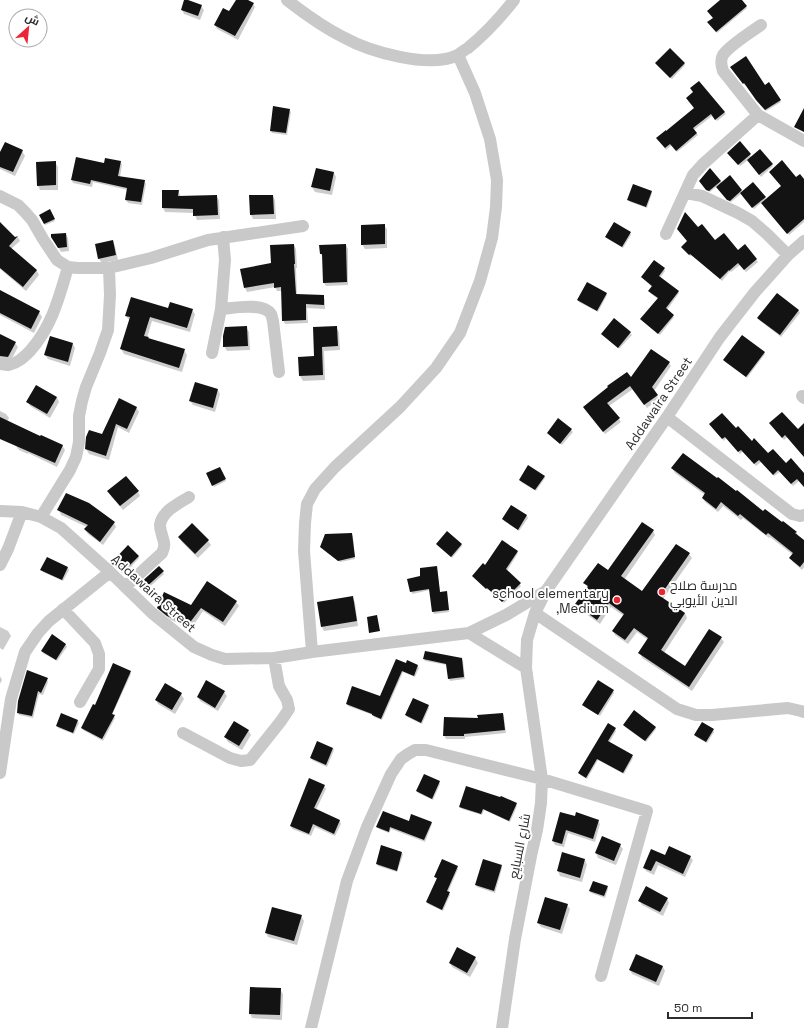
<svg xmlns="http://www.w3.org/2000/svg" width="804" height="1028" viewBox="0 0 804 1028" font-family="'Space Grotesk',Cairo,sans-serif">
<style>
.shadow{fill:#0003}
.building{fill:#131313}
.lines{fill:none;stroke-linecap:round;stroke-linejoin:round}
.minor{stroke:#c9c9c9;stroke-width:12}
.poi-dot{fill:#ec2434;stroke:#fff;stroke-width:1.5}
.labels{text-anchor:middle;stroke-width:4;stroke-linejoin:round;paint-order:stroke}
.street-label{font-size:13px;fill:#2c2c2c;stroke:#fff}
.poi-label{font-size:13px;fill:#2c2c2c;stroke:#fff;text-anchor:start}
</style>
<rect width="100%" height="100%" fill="#fff"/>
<!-- shadow -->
<path class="shadow" d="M185 0 201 6 204 10 200 20 184 14 182 10Z
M237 0H246L253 4 255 7 238 40 217 29 215 25 230 12Z
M722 0H740L747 8 717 33 710 24 714 18Z
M684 63 685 65 672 79 657 65Z
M731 67 765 86 769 83 781 102 766 111 758 102 746 84 745 85Z
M695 108 724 112 726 114 717 121 712 116 694 130 698 135 677 152 672 145 666 150 658 140Z
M289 110 291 112 287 135 272 133 271 131Z
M740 142 752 158 760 151 773 166 761 177 748 160 740 166 730 155Z
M22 151 25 156 15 176 0 169V155Z
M55 162 58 167V190H40L38 186Z
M121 162 122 165 120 177 144 181 146 184 142 205 128 203 126 200 128 190 93 182 92 187 73 183 72 180 105 164Z
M334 173 336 177 332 195 315 192 312 187Z
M730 177 742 192 765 198 766 200 796 178 804 180V222L789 235 762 202 754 209 741 194 731 202H730L717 186 710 192 708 191 701 183 720 181 722 184Z
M178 191 181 197 216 196 219 200 220 219 197 220 194 213 165 212 163 208Z
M651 191 652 193 647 208 630 202 629 200Z
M273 196 275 200 276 219H253L251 215Z
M50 211 55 221 45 225 40 215Z
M384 225 387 229V248L365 249 362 244Z
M0 227 14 238 18 237 20 241 11 249 37 271 39 275 26 291 0 269Z
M698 228 715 242 738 251 745 246 758 262 746 272 740 265 731 272 730 271 722 281 692 255 690 256 682 248Z
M630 233 631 235 623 248 608 239 607 237Z
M66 234 68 238 69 251 61 252 55 242Z
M113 241 115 246 118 260 102 263 99 259 96 245Z
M294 245 296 249 297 268H296L297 295 323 296 325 300V309L307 308 308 323 285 324 283 320 282 291H277L275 287 247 292 245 288Z
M346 245 348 249V285L326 286 324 283 323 258 321 254Z
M664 269 665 271 660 278 678 292 679 293 667 310 674 317 660 335 643 321 658 299 650 293 652 287 642 277Z
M0 292 39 312 42 317 34 333 0 315Z
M606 293 607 295 598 312 579 302 578 300Z
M777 294 799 311 800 313 781 337 759 320 758 318Z
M169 309 192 310 195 314 190 332 152 321 147 338 184 350 187 355 182 372 124 354 121 349 130 321 126 316Z
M615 320 632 335 619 349 602 334Z
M246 327 249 332 250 350 227 351 224 346Z
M336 327 339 332 340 350 324 351 325 380 303 381 300 376 299 358 315 357 314 328Z
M0 335 15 343 18 347 10 362 0 358Z
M73 344 75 348 70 366 48 359 45 355Z
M764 353 765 354 747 378 725 362 724 360Z
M669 363 671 366 654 391 659 399 647 408 633 389 609 406 621 422 605 434 584 408 631 379Z
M218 390 220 394 215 412 193 405 190 401Z
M57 397 59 402 50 418 30 406 28 402Z
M119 400 136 407 139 412 129 433 118 427 109 460 89 454 86 449 103 435Z
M0 411 6 414 9 418 7 422 62 445 65 450 57 467 28 453V454L19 450 16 446 0 429Z
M772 426 804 432V453L802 455 787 437 784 440Z
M712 427 736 429 767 455 804 475V487L799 481 793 486 780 472 774 476 761 462 756 466 743 451 740 454 726 438 724 441Z
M571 430 573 432 562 445 548 433Z
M220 468 226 481 214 487 208 473Z
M672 468 763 512 796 532 799 537 804 542V567L802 570 793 562 790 558 793 555 770 537 769 538 743 518 741 520 723 506 718 512 705 502 703 498 705 495 675 473Z
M544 476 545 478 536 491 521 482 520 480Z
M138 492 140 496 123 510 111 496Z
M512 506 527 516 528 518 519 531 504 521 503 519Z
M59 510 114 523 116 527 103 545 88 534 85 530 87 527 61 515Z
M192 525 208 541 211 545 198 558 182 542 179 537Z
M653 531 655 535 624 580 642 593 689 554 692 558 663 599 685 613 687 618 664 653 685 667 721 638 724 642 692 691 642 658 640 653 648 640 637 632 628 644 615 635 613 631 624 616 611 607 600 624 579 609 576 604 588 588 585 583 609 571Z
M351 534 353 536 355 559 340 562 323 549Z
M461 544 462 546 452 558 437 545Z
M517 551 518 553 507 571 521 586 504 603 489 589 488 590 473 576 486 567Z
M138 556 139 558 124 575 114 565Z
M436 567 437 569 440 593 447 594 449 612 434 614 433 612 430 590 412 594 409 579 422 577Z
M68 568 69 570 63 581 43 572 42 570Z
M163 572 164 574 145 591 141 586Z
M352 597 355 602 358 626 324 631 322 627Z
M236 602 239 606 225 626 203 611 191 629 171 620 161 612 158 608Z
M0 627 8 631 11 636 3 650 0 648Z
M52 636 66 645 67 647 57 661 43 653 42 651Z
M424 659H462L463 661 465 679 450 681 449 679 447 665 425 661Z
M407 664 418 666 419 668 415 677 403 672 382 720 374 717 373 715 348 706 347 704 380 697Z
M130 672 131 674 112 715 115 718 103 741 83 730 82 728 95 706Z
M0 676 2 680 0 684Z
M47 679 48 682 43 695 39 694 33 718 19 715 18 712Z
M165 684 181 694 184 699 175 714 158 704 156 700Z
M613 691 614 693 600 716 585 707 584 705Z
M224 692 227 696 218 711 200 701 198 697Z
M428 706 429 708 422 724 407 717 406 715Z
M503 714 504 717 506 733 465 737V739H446L444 735 479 719Z
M61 715 78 721 79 723 74 734 58 728 57 726Z
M624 725 655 727 656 729 646 742 625 727Z
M615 729 616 731 609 743 632 756 633 758 624 774 598 760 587 779 580 775 579 773Z
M248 730 251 735 242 750 228 742 225 737Z
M713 730 714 732 707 743 696 737 695 735Z
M333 748 334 750 327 767 312 760 311 758Z
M439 782 440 784 433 800 418 793 417 791Z
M324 786 326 789 316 810 340 821 341 824 335 836 315 827 311 836 292 829 291 826Z
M500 799 516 804 517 806 510 822 484 810 482 815 462 809 460 807Z
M560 813 598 821 600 824 595 842 568 833 564 847 555 845 553 841Z
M431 822 432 824 425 842 391 829 389 833 379 829 377 827Z
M602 837 620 845 623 849 616 865 598 858 596 853Z
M402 853 403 855 397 872 378 866 377 864Z
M563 853 585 860 587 865 582 882 560 876 558 871Z
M665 856 690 857 693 860 685 877 658 865 654 875 646 871 644 867Z
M483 861 501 866 502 868 495 893 477 887 476 885Z
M457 867 458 869 448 892 450 895 443 911 428 904 427 902 437 879 435 877Z
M607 887 608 889 605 898 591 893 590 891Z
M667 898 669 903 663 916 642 905 640 901Z
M567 905 570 909 562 934 541 927 538 923Z
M301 916 304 921 297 945 268 937 266 932Z
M475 958 478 963 470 977 452 967 450 963Z
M663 967 665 971 659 986 632 974 630 970Z
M280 989 283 994 282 1020 252 1018 250 1013Z"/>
<!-- building -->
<path class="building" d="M184 0H188L202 5 198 16 181 10Z
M236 0H248L254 3 235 36 214 25 223 8 229 11Z
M720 0H742L747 6 716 32 707 22 713 18 707 11Z
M670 48 685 63 670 78 655 63Z
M746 56 765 85 769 82 781 100 765 110 756 100 744 83 743 84 730 67Z
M699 81 725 112 715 120 711 114 693 128 697 133 676 151 670 144 665 148 656 138 666 130V131L694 108 686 98 693 92 690 88Z
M273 106 290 109 286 133 270 131Z
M804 108V132L794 127Z
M740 141 751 154 738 165 727 153Z
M5 142 23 150 13 172 0 167V152Z
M760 149 773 164 759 175 747 160Z
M76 157 104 163 105 158 121 161 118 176 145 180 141 202 125 200 127 188 91 180 90 184 71 180Z
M782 160 796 177 800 174 804 179V219L787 234 761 203 781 186 769 172Z
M56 161V185L37 186 36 162Z
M316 168 334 172 330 191 311 187Z
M710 168 721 181 709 191 706 190 699 181Z
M730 175 742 190 730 201 727 200 716 187Z
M753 182 766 197 752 208 740 193Z
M633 184 652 191 646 207 627 200Z
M162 190H179L178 196 217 195 218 215 193 216V209L162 208Z
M249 195H273L274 214 250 215Z
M50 209 55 219 44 224 39 215Z
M685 212 698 227 702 224 715 240 724 233 738 250 745 244 757 259 744 270 738 263 729 271V270L720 279 690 254 689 255 681 247 687 241 677 229Z
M0 222 15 237 18 236 9 246 37 270 23 287 0 268Z
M614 222 631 232 622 247 605 237Z
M385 224V244L361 245V225Z
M66 233 67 247 58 248 51 237V234Z
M113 240 116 255 98 259 95 244Z
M294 244 295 264H294L296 294 324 295V305L306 304V320L282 321 281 287 274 288V283L244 288 240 269 271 263 270 245Z
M346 244 347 282 323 283 322 254H320L319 245Z
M654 260 665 268 659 276 679 291 666 308 674 315 658 334 640 319 658 298 648 291 652 286 641 277Z
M587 282 607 293 597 311 577 300Z
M0 290 40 311 31 329 0 313Z
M777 293 799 310 780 335 757 318Z
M131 297 168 308 170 302 193 309 187 328 150 317 144 336 149 337 148 338 185 349 179 368 120 349 130 317 125 316Z
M614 318 631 332 618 348 601 334Z
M247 326 248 346 223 347V336L225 327Z
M337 326 338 346 322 347 323 375 299 376 298 357 314 356 313 327Z
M0 334 16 342 8 357 0 356Z
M742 335 765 352 746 377 723 360Z
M50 336 73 343 68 362 44 355Z
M651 349 670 362 652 387 658 395 644 405 630 386 607 403 620 418 603 432 583 407 608 387 607 386 627 372 631 377Z
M195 382 218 389 213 408 189 401Z
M36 385 57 397 47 414 26 402Z
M119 398 137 407 127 429 116 424 106 456 85 449 86 437 89 430 102 434Z
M782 412 798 429 804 423V457L785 435 782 438 769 423Z
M722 413 736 428 738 426 752 441 754 438 768 453 773 449 786 463 791 458 804 473V487L797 479 791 484 778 470 773 475 759 460 754 464 741 450 738 452 725 437 722 439 709 424Z
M0 417 40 436 41 435 63 445 55 463 0 439Z
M558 418 572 429 560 444 547 433Z
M683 453 717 478 718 477 736 491 737 490 763 511 765 509 782 522 783 521 797 532 795 533 804 540V562L800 567 789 558 793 553 768 533 766 535 740 514 738 516 721 502 716 509 702 498 705 493 671 468Z
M528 465 545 476 535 490 519 480Z
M220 467 226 479 212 486 206 473Z
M126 476 139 491 120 506 107 491Z
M66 493 89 503 115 522 100 542 84 529 88 525 57 510Z
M511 505 527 515 518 530 502 519Z
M642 522 654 530 621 576 642 591 676 544 690 553 660 596 685 613 661 650 685 666 709 629 722 637 689 687 638 653 648 638 634 628 625 640 612 631 624 614 609 603 597 620 575 604 588 586 583 583 598 563 608 570Z
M192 523 209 540 195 554 178 537Z
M447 531 462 544 451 557 436 544Z
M352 533 355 557 338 561 320 547 325 534Z
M502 540 518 551 506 569 521 583 502 602 487 588 486 589 472 576 483 563 485 565Z
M128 545 139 556 122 573 111 563Z
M47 557 68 567 62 580 40 570Z
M159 566 164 571 144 589 139 584Z
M437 566 440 592 447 591 449 610 432 612 429 589 410 592 407 579 420 576V568Z
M207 581 237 601 223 622 201 608 188 625 167 616 157 608 164 592 191 605Z
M353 596 357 621 321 627 317 602Z
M377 615 380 631 369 633 367 617Z
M52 634 66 644 56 660 41 651Z
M425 651 462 658 464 677 448 679 446 664 423 659Z
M396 659 406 663 407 660 418 665 414 676 402 671 381 719 372 715V714L346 704 352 686 380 696Z
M113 663 131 671 112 714 115 715 102 739 81 728 93 704 95 705Z
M27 670 48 678 41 693 38 691 32 716 17 713 18 701Z
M206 680 225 691 215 708 197 697Z
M598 680 614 690 598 715 582 705Z
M165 683 182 693 172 710 155 700Z
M413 698 429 705 421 723 405 715Z
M634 710 656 727 645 741 623 725Z
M61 713 78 720 73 733 56 726Z
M503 713 505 730 464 734V736H443L444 717 478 718 477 715Z
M234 721 249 730 239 746 224 737Z
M702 722 714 729 706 742 694 735Z
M608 723 616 728 608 741 633 755 623 773 597 759 586 778 578 773Z
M317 741 333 748 326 765 310 758Z
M424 774 440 781 432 799 416 791Z
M309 778 325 785 314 808 340 820 334 834 313 824 309 834 290 826Z
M466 786 500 797 501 796 517 803 509 821 483 809 481 814 459 807Z
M383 811 409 821 411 814 432 822 424 840 390 827 389 832 376 827Z
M560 812 575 816 576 812 599 820 593 839 566 830 562 844 552 841Z
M602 836 621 844 614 861 595 853Z
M381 845 402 852 397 871 376 864Z
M669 846 691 856 683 874 656 861 651 871 643 868 651 849 665 855Z
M562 852 585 859 580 878 557 871Z
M442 859 458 866 447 891 450 892 442 910 426 902 437 878 434 877Z
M483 859 502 865 494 891 475 885Z
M593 881 608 886 604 896 589 891Z
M646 886 668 898 660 912 638 901Z
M545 897 568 904 560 930 537 923Z
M272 907 302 915 294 941 265 933Z
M457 947 476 957 467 973 449 963Z
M636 954 663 966 656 982 629 970Z
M250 987 281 988 280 1015 249 1014Z"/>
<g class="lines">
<!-- minor -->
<path class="minor" d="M287 0C305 14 323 27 343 37 370 52 429 69 458 55 461 53 464 50 468 48 485 34 500 18 514 0
M761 25C752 31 728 47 723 55 720 60 721 65 723 71L758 115 804 141
M686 193 702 196 738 213 752 221 767 234 788 255
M0 196 18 205 25 212 32 220 43 239 57 260 68 267 78 268H109L151 258 208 240 303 226
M666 234 693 175 703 164 758 115
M221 309C234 308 263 302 271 314 272 316 272 318 273 321L279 372
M212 353 221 309 225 260 223 237
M0 364C3 364 6 365 9 365 18 363 24 357 30 351 52 326 59 298 68 267
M802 396 804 398
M667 417 792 514 800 516 804 515
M0 511 22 512 41 517 61 528 110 572 152 613 194 647 212 655 225 659 274 658 312 652 469 633 506 615 546 591
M41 517 70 470 76 457 79 442V416L82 401 86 387 100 353 108 330 110 295 109 268
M0 565 8 549 22 512
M125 587 162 553C166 544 164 543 162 535 161 532 160 528 160 525 162 511 178 504 189 497
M63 609 95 643 99 654V669L80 702
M535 613 677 709 696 715H712L788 708 801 711 804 712
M469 633 526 668
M312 652 304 551 305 523 307 504 315 489 335 467 400 407 436 368 460 333 480 281 492 238 496 207 497 180 490 139 475 93 458 55
M183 733 230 758 241 761 250 760 281 721 289 709 287 700 279 686 274 658
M0 773 11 699 25 652 38 633 49 621 110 572
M311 1028 347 881 367 827 391 774 401 759 408 754 415 750H426L542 779 647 811 601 976
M502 1028 515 939 531 856 537 830 541 803 542 779 526 668 527 640 535 613 546 591 667 417 720 337 755 292 788 255 804 241"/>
</g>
<!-- markers -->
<g class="poi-dot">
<circle cx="662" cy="592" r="4"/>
<circle cx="617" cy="600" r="4"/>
</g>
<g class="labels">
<!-- street labels -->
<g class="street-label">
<text transform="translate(658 403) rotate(-56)" y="5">Addawaira Street</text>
<text transform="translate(154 593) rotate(42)" y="5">Addawaira Street</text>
<text transform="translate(519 846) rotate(-79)" y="5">شارع السبايع</text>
</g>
<!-- poi labels -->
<g class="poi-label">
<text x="670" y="590">مدرسة صلاح<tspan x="670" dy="15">الدين الأيوبي</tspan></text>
<text x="609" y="598" text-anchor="end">school elementary<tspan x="609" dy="15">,Medium</tspan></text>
</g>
</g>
<!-- north arrow -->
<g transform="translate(28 28) rotate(27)"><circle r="19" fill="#ffffff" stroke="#ababab"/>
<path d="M0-3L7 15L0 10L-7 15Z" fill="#ec2434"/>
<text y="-6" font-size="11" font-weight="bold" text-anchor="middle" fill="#2c2c2c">ش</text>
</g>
<!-- scale -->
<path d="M668 1012v6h84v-6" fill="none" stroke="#2c2c2c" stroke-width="2"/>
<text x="674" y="1012" font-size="12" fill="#2c2c2c" stroke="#ffffff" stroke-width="3" paint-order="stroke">50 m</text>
</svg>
